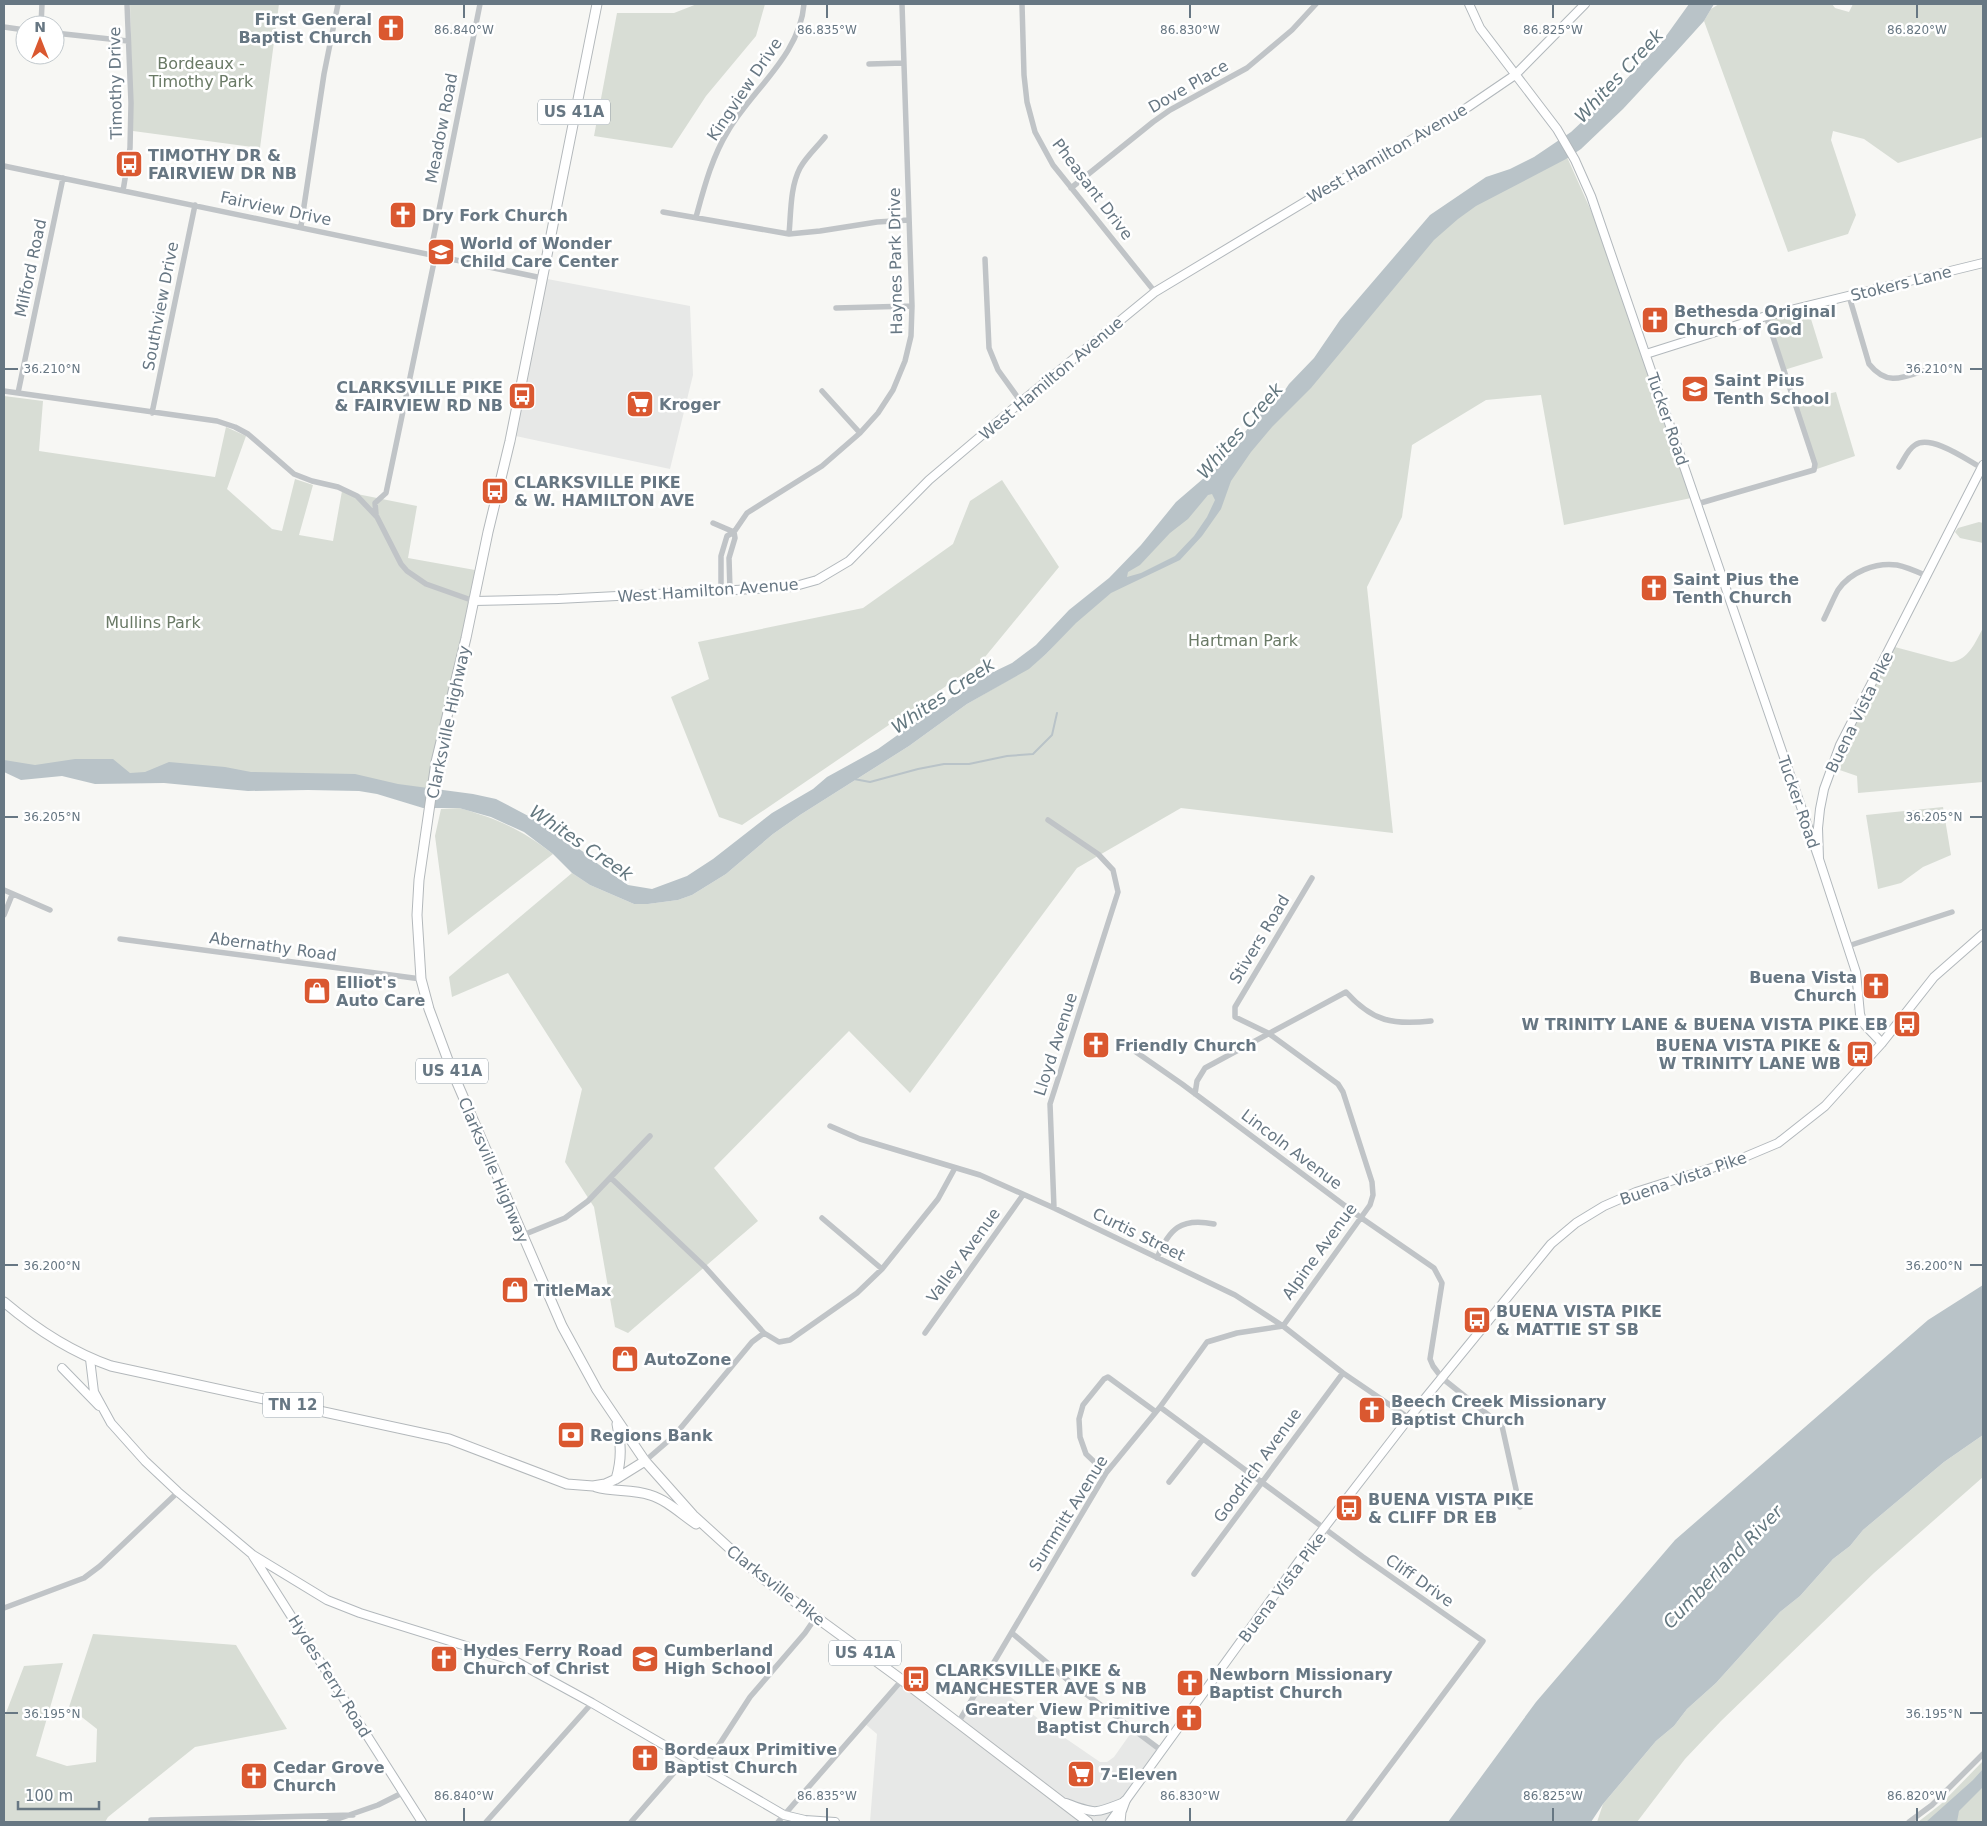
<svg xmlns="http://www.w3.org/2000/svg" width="1987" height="1826" viewBox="0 0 1987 1826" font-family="'DejaVu Sans',sans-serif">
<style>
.built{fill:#e7e8e7}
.green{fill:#d8ddd5}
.water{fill:#b9c3c8;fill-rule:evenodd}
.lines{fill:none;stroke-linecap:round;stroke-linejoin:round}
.stream{stroke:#b9c3c8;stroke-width:2}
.secondary-casing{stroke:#b2b8bc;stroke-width:10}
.primary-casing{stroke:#b3b8bb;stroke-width:11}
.street{stroke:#c0c4c7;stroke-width:5.5}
.secondary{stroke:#fff;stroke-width:8}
.primary{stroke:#fff;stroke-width:9}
.ticks{fill:none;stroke:#677783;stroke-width:2}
.labels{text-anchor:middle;stroke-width:5;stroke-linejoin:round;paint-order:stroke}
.shield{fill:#fff;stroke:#95a0a8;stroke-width:1}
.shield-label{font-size:15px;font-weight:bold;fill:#677783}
.poi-label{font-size:16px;font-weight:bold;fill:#677783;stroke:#fff;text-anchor:start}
.park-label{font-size:16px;fill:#6a7a66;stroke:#fff}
.street-label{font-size:16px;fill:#677783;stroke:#fff}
.water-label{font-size:18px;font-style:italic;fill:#63777f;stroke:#fff}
.ticks-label{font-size:12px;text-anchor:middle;fill:#677783;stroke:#fff;stroke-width:5;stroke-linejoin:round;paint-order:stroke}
</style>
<rect width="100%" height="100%" fill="#f7f7f4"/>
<!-- built -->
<path class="built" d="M542 278 690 306 693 375 670 469 511 435Z
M985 1677 1049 1727 1100 1762H1107L1114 1757 1133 1730 1162 1751 1110 1822H870L877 1734 864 1723 902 1680 958 1723Z"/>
<!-- green -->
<path class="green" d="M130 4H279L260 148 133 131Z
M697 4H765L756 36 706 96 672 148 594 136 617 13H674Z
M1719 4H1832L1835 8 1849 12 1853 4H1983V137L1898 163 1864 139 1833 131 1831 140 1856 215 1848 234 1788 252 1704 21 1711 9Z
M1567 157 1600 231 1691 498 1564 525 1541 395 1486 400 1412 445 1402 517 1367 587 1393 833 1181 808 1077 868 910 1093 849 1031 714 1168 758 1221 628 1333 615 1327 594 1207 565 1162 582 1089 508 973 452 997 449 977 572 873 590 885 634 904H648L678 900 692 895 726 874 773 834 800 815 909 746 967 704 1029 668 1046 654 1372 297 1467 208Z
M1807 306 1823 358 1784 370 1766 316Z
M1836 392 1855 456 1814 470 1794 402Z
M4 396 43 401 39 451 215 477 226 427 246 436 227 489 272 529 282 531 295 479 313 485 299 535 333 541 342 491 417 506 408 558 475 570 429 793 129 776 20 768 4 763Z
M1002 480 1059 567 980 663 742 825 719 817 671 697 709 679 698 642 863 608 953 544 970 501Z
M1979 522 1983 523V543L1960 538 1955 532 1958 528Z
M1983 628V782L1858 793 1857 776 1831 767 1891 646 1951 662C1969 660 1975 642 1983 628Z
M1943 807 1951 855 1923 867 1901 883 1878 889 1866 815Z
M459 808C498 819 521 829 553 854L448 935 435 836 441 809Z
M1983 1435V1477L1874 1573 1721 1721 1685 1759 1637 1822H1597L1603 1804 1656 1741 1674 1726 1687 1709 1716 1683 1780 1612 1800 1596 1833 1559 1850 1546 1863 1530 1944 1462Z
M93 1634 236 1645 287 1729 195 1747 108 1817 105 1822H4V1718L24 1666 63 1663 36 1756 67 1766 96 1762 97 1729 69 1707Z
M1983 1761V1822H1918L1941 1804Z"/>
<!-- water -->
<path class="water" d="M1689 4H1714L1704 21 1676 52 1623 109 1581 149 1566 159 1476 206 1458 219 1434 240 1311 388 1272 427 1251 452 1231 481 1221 509 1202 536 1180 560 1111 593 1076 623 1046 654 1029 669 967 704 909 746 800 815 773 834 726 874 692 895 678 900 648 904H634L590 885 572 873 553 854 524 832 491 817 459 808H423L377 794 359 791 308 790 248 791 164 783 95 784 62 776 21 780 4 772V760L35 765 75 759H113L130 773 145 772 169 762 225 767 251 772 355 774 398 784 473 794 496 799 534 819 585 853 598 864 628 885 652 889 687 876 713 859 772 813 813 789 827 777 878 749 934 709 987 675 1012 663 1036 645 1069 610 1109 578 1141 545 1176 502 1219 465 1257 417 1283 393 1289 384 1314 358 1340 320 1430 215 1486 177 1510 169 1534 157 1571 132 1616 90 1661 43ZM1212 494 1215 500 1207 517 1194 536 1175 556 1141 573 1127 577 1128 572 1140 565 1170 533 1188 519 1208 495Z
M1983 1285V1435L1944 1462 1863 1530 1850 1546 1833 1559 1800 1596 1780 1612 1716 1683 1687 1709 1674 1726 1656 1741 1603 1804 1591 1822H1448L1536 1702 1675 1540 1928 1320Z
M1983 1769V1787L1959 1811 1957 1822H1926L1973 1780Z"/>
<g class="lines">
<!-- stream -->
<path class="stream" d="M854 779 870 782 918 769 944 764H969L1007 756 1033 754 1052 735 1057 713"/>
<!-- secondary casing -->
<g class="secondary-casing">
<path id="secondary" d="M1469 4 1480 28 1557 129 1575 160 1591 196 1819 859
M1646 354 1766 316 1983 263
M474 601 558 599 792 587 817 580 849 561 929 480 1021 402 1155 292 1343 179 1468 107 1515 75 1585 4
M1882 1043 1863 1023 1860 1014 1856 972 1819 859 1818 828 1820 809 1824 789 1840 745 1983 465
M90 1359 94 1392 111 1423 145 1461 178 1492 253 1555 327 1600 360 1613 517 1662 592 1703 784 1815 805 1820 835 1822
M62 1368 99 1406
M253 1556 422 1822
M1066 1803C1095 1814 1095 1814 1124 1802
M1110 1822 1307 1550 1409 1418 1551 1244 1576 1223 1604 1206 1636 1192 1740 1159 1778 1143 1825 1106 1882 1043 1934 977 1983 934"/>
</g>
<!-- primary casing -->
<g class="primary-casing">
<path id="primary" d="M597 4 510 441 488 532 466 638 436 762 419 880 417 915 421 979 429 1009 452 1071 562 1326 597 1390 645 1461 693 1515 761 1577 902 1680 1088 1822
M4 1302C36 1329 71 1352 111 1366L449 1439 567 1484 593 1486 605 1484 616 1479 645 1461
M616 1479C622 1459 621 1444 617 1424
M596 1487C613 1492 632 1489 650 1495 667 1500 681 1514 696 1524
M1120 1822 1121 1812 1125 1801"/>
</g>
<!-- street -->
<path class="street" d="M1022 4 1024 75 1027 102 1035 132 1053 165 1155 292
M41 25 42 4
M4 27 25 30
M55 33 128 41
M869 64 904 63
M4 166 542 278
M1071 188 1153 122 1170 110 1247 68 1292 30 1316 4
M123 191 130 148 131 103 127 4
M663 212 789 234 820 231 877 222 909 220
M696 217C704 188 712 157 728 131 752 90 800 55 804 4
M301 226 324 74 338 4
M789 234C791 213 790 187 800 168 806 157 817 147 825 137
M985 259 989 348 998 370 1021 402
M1849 296 1869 364C1886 385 1900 379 1923 371
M836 308 912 306
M4 391 217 421 235 427 248 434 294 474 312 481 338 487 357 496 377 517 401 564 407 571 426 584 474 601
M822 391 860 433
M18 393 63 178
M152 413 195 205
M1899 467C1904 460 1907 450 1915 445 1931 434 1967 460 1982 468
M1697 504 1814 470 1815 464 1766 316
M376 514 375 503 386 493 434 262 432 245 480 4
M713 523 734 532
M730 590 729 558 735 538 734 532
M721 591V556L727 536 734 532 747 513 822 466 860 433 878 413 893 390 905 361 911 336 912 306 902 4
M1824 619C1829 609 1833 599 1838 590 1850 572 1876 562 1897 565 1907 567 1918 572 1927 576
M1048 820 1098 854 1113 870 1118 892 1050 1104 1054 1208
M4 890 50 910
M4 915 12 895
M120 939 421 979
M1848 946 1952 912
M1136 1052 1182 1084 1360 1217 1434 1268 1442 1283 1430 1359 1433 1366 1442 1378 1502 1426 1520 1507
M1195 1094 1197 1081 1205 1068 1346 992C1373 1022 1393 1025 1431 1021
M830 1126 860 1139 980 1175 1054 1208 1235 1295 1283 1326 1343 1373 1409 1418
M611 1178 705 1267 764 1333
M822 1218 882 1269
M523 1235 565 1218 588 1201 650 1136
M1157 1258C1169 1229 1181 1217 1214 1224
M925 1333 1023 1195
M1160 1407 1363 1557 1483 1641 1348 1822
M645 1461 674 1436 752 1342 764 1333 779 1342 790 1340 857 1293 882 1269 938 1199 955 1168
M1106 1473 1086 1454 1080 1437 1079 1419 1083 1405 1104 1379 1108 1377 1156 1412
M1169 1482 1203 1439
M1194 1574 1343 1373
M4 1608 84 1578 100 1566 178 1492
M1012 1633 1070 1682 1162 1751
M958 1723 1106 1473 1160 1407 1207 1342 1237 1333 1283 1326 1370 1205 1373 1195 1372 1182 1343 1092 1338 1084 1268 1033 1235 1017V1007L1312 878
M704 1768 750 1697 805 1633 816 1617
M151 1820 353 1815
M329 1822 378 1805 404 1792
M486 1822 592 1703
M631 1822 686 1759
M778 1822 902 1680
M1909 1822 1932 1805 1983 1754"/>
<!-- secondary -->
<use href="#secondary" class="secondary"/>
<!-- primary -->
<use href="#primary" class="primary"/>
</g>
<!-- ticks -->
<path class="ticks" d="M464 5V18M827 5V18M1190 5V18M1553 5V18M1917 5V18M5 369H18M1970 369H1982M5 817H18M1970 817H1982M5 1265H18M1970 1265H1982M5 1713H18M1970 1713H1982M464 1808V1821M827 1808V1821M1190 1808V1821M1553 1808V1821M1917 1808V1821"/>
<!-- icons -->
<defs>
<g id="church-square" transform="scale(1.4375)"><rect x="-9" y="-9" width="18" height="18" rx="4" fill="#da5830" stroke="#fff"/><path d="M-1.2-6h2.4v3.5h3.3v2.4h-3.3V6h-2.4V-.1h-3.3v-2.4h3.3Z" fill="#fff"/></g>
<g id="bus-square" transform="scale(1.4375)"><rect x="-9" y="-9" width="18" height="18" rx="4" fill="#da5830" stroke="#fff"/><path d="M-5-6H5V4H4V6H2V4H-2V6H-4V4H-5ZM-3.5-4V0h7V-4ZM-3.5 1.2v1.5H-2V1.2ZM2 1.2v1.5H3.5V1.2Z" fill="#fff"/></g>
<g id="school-square" transform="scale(1.4375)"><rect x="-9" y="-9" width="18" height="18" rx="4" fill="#da5830" stroke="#fff"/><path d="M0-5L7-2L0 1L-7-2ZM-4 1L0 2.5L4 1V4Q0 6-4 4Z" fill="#fff"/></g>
<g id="supermarket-square" transform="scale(1.4375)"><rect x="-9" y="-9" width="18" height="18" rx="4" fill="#da5830" stroke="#fff"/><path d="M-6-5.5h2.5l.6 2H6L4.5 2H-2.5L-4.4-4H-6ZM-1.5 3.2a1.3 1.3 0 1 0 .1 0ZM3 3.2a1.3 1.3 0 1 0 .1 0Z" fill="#fff"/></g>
<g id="shop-square" transform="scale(1.4375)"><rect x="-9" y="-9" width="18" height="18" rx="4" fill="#da5830" stroke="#fff"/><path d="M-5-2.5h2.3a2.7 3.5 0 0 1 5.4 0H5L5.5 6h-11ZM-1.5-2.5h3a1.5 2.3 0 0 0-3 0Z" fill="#fff"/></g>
<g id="bank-square" transform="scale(1.4375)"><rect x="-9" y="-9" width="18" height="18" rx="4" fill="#da5830" stroke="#fff"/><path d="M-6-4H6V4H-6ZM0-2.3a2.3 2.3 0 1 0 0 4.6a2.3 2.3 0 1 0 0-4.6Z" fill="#fff"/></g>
</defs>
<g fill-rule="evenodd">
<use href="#church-square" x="391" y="28"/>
<use href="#bus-square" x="129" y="164"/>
<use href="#church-square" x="403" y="215"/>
<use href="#school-square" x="441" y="252"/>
<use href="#church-square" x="1655" y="320"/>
<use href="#school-square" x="1695" y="389"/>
<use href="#bus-square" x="522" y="396"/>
<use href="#supermarket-square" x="640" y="404"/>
<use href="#bus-square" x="495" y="491"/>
<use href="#church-square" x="1654" y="588"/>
<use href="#church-square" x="1876" y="986"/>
<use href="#shop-square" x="317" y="991"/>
<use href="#bus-square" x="1907" y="1024"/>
<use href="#church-square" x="1096" y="1045"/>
<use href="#bus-square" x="1860" y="1054"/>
<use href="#shop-square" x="515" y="1290"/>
<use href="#bus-square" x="1477" y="1320"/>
<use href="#shop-square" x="625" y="1359"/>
<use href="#church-square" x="1372" y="1410"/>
<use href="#bank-square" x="571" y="1435"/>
<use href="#bus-square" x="1349" y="1508"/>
<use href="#church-square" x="444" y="1659"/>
<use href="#school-square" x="645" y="1659"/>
<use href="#bus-square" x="916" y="1679"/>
<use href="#church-square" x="1190" y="1683"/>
<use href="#church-square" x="1189" y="1718"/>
<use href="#church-square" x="645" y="1758"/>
<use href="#supermarket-square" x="1081" y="1774"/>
<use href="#church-square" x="254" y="1776"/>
</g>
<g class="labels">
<!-- shield labels -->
<g class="shield">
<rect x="538" y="99.5" width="72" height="25" rx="4"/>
<rect x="416" y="1058.5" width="72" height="25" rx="4"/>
<rect x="263" y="1392.5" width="60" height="25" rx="4"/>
<rect x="829" y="1640.5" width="72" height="25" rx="4"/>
</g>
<g class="shield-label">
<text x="574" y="117">US 41A</text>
<text x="452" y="1076">US 41A</text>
<text x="293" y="1410">TN 12</text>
<text x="865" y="1658">US 41A</text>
</g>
<!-- poi labels -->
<g class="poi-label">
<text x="372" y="25" text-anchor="end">First General<tspan x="372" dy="18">Baptist Church</tspan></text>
<text x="148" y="161">TIMOTHY DR &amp;<tspan x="148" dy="18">FAIRVIEW DR NB</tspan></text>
<text x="422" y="221">Dry Fork Church</text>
<text x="460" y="249">World of Wonder<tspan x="460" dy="18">Child Care Center</tspan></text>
<text x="1674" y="317">Bethesda Original<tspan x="1674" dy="18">Church of God</tspan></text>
<text x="1714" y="386">Saint Pius<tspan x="1714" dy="18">Tenth School</tspan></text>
<text x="503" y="393" text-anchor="end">CLARKSVILLE PIKE<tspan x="503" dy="18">&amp; FAIRVIEW RD NB</tspan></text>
<text x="659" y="410">Kroger</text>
<text x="514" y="488">CLARKSVILLE PIKE<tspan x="514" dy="18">&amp; W. HAMILTON AVE</tspan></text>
<text x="1673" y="585">Saint Pius the<tspan x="1673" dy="18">Tenth Church</tspan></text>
<text x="1857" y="983" text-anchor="end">Buena Vista<tspan x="1857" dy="18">Church</tspan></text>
<text x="336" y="988">Elliot's<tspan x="336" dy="18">Auto Care</tspan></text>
<text x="1888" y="1030" text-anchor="end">W TRINITY LANE &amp; BUENA VISTA PIKE EB</text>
<text x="1115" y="1051">Friendly Church</text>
<text x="1841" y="1051" text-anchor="end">BUENA VISTA PIKE &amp;<tspan x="1841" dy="18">W TRINITY LANE WB</tspan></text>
<text x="534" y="1296">TitleMax</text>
<text x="1496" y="1317">BUENA VISTA PIKE<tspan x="1496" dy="18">&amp; MATTIE ST SB</tspan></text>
<text x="644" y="1365">AutoZone</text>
<text x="1391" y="1407">Beech Creek Missionary<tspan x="1391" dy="18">Baptist Church</tspan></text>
<text x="590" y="1441">Regions Bank</text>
<text x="1368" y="1505">BUENA VISTA PIKE<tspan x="1368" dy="18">&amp; CLIFF DR EB</tspan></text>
<text x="463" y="1656">Hydes Ferry Road<tspan x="463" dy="18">Church of Christ</tspan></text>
<text x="664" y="1656">Cumberland<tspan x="664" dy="18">High School</tspan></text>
<text x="935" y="1676">CLARKSVILLE PIKE &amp;<tspan x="935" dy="18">MANCHESTER AVE S NB</tspan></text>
<text x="1209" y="1680">Newborn Missionary<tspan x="1209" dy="18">Baptist Church</tspan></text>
<text x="1170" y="1715" text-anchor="end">Greater View Primitive<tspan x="1170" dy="18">Baptist Church</tspan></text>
<text x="664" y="1755">Bordeaux Primitive<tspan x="664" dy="18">Baptist Church</tspan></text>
<text x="273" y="1773">Cedar Grove<tspan x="273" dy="18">Church</tspan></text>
<text x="1100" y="1780">7-Eleven</text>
</g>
<!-- park labels -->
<g class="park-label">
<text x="201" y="69">Bordeaux -<tspan x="201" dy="18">Timothy Park</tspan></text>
<text x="153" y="628">Mullins Park</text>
<text x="1243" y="646">Hartman Park</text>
</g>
<!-- street labels -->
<g class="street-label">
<text transform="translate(115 83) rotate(-91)" y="6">Timothy Drive</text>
<text transform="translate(1188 86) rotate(-30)" y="6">Dove Place</text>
<text transform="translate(744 89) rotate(-56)" y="6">Kingview Drive</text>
<text transform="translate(441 128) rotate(-79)" y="6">Meadow Road</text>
<text transform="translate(1387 153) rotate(-30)" y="6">West Hamilton Avenue</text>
<text transform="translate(1093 189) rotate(53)" y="6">Pheasant Drive</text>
<text transform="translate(276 208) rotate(12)" y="6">Fairview Drive</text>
<text transform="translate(895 261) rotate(-91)" y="6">Haynes Park Drive</text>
<text transform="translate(30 268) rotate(-78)" y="6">Milford Road</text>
<text transform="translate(1901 283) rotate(-14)" y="6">Stokers Lane</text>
<text transform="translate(160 306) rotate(-79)" y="6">Southview Drive</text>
<text transform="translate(1051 378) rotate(-40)" y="6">West Hamilton Avenue</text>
<text transform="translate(1668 419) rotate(71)" y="6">Tucker Road</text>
<text transform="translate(708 590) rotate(-4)" y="6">West Hamilton Avenue</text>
<text transform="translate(1859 712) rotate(-64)" y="6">Buena Vista Pike</text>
<text transform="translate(448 722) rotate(-78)" y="6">Clarksville Highway</text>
<text transform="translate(1799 802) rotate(71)" y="6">Tucker Road</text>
<text transform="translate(1259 939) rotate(-59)" y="6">Stivers Road</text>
<text transform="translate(273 946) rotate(8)" y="6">Abernathy Road</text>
<text transform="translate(1055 1044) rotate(-72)" y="6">Lloyd Avenue</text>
<text transform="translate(1292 1149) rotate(37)" y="6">Lincoln Avenue</text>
<text transform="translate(494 1170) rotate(67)" y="6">Clarksville Highway</text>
<text transform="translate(1683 1178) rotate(-19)" y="6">Buena Vista Pike</text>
<text transform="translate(1139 1234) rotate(26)" y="6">Curtis Street</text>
<text transform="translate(1319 1251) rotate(-54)" y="6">Alpine Avenue</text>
<text transform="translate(963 1255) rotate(-54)" y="6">Valley Avenue</text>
<text transform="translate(1257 1465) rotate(-54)" y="6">Goodrich Avenue</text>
<text transform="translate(1068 1513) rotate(-58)" y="6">Summitt Avenue</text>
<text transform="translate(1420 1580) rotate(35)" y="6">Cliff Drive</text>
<text transform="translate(776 1585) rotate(38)" y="6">Clarksville Pike</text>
<text transform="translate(1282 1587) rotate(-53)" y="6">Buena Vista Pike</text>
<text transform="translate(330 1676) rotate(58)" y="6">Hydes Ferry Road</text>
</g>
<!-- water labels -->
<g class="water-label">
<text transform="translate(1619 76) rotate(-47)" y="6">Whites Creek</text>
<text transform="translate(1240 431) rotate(-49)" y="6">Whites Creek</text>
<text transform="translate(943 696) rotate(-34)" y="6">Whites Creek</text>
<text transform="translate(581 843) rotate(34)" y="6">Whites Creek</text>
<text transform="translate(1723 1567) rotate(-46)" y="6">Cumberland River</text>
</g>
</g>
<g class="ticks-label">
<text x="464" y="34">86.840°W</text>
<text x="827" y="34">86.835°W</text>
<text x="1190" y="34">86.830°W</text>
<text x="1553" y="34">86.825°W</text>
<text x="1917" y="34">86.820°W</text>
<text x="52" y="373">36.210°N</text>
<text x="1934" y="373">36.210°N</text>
<text x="52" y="821">36.205°N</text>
<text x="1934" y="821">36.205°N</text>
<text x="52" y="1270">36.200°N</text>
<text x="1934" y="1270">36.200°N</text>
<text x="52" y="1718">36.195°N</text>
<text x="1934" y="1718">36.195°N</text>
<text x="464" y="1800">86.840°W</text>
<text x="827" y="1800">86.835°W</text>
<text x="1190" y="1800">86.830°W</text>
<text x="1553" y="1800">86.825°W</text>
<text x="1917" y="1800">86.820°W</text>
</g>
<!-- border -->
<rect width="1987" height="1826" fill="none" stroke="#677783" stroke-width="10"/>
<!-- north arrow -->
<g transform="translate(40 40)"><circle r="24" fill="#ffffff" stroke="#c2c9cd"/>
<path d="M0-4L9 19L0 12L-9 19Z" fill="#da5830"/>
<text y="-8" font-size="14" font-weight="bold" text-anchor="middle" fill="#677783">N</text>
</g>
<!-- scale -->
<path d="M18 1801v8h81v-8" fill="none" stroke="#677783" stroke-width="2.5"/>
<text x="25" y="1801" font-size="15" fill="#677783" stroke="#ffffff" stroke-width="4" paint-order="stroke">100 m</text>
</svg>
